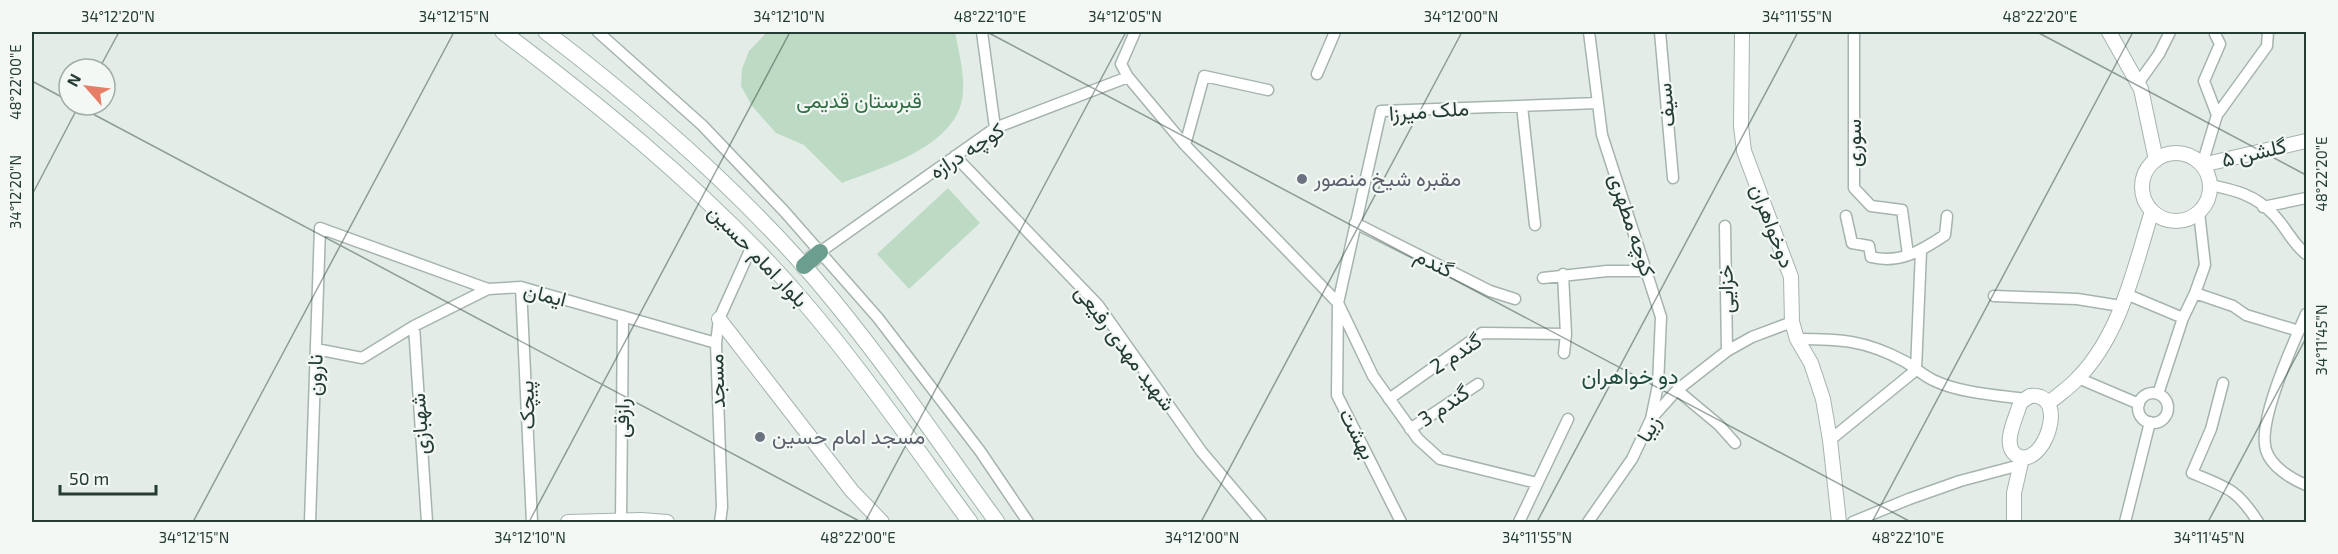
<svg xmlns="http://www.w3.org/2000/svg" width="2338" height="554" viewBox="0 0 2338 554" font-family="'Exo 2',Vazirmatn,sans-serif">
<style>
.green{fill:#bddbc4}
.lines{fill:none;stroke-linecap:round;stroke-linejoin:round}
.minor-casing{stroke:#a6b4ae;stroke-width:13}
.tertiary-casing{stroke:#a6b4ae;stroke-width:16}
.secondary-casing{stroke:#a2b7ae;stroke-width:17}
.primary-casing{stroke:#c2c8c6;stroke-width:19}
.minor{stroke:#fff;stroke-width:10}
.tertiary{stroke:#fff;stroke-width:14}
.secondary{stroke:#fff;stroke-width:15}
.primary{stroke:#6b9e8e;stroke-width:16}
.ticks{fill:none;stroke:#243c34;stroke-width:1.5;stroke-opacity:0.45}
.worship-dot{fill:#6b7280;stroke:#f3f8f5;stroke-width:2}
.labels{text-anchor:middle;stroke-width:4.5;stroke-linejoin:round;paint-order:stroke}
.park-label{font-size:21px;fill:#317045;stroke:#f3f8f5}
.street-label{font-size:21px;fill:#243c34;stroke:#f3f8f5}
.worship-label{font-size:21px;fill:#5b616d;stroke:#f3f8f5;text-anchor:start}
.neighbourhood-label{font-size:22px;fill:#214c3f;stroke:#f3f8f5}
.neatline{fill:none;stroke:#243c34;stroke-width:2}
.ticks-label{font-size:15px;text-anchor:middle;fill:#243c34}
</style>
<rect width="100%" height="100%" fill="#e3ece7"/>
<!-- green -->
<path class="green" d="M767 32H955C959 53 966 78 962 100 953 147 881 168 842 183L804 145 776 133 752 106 741 86 742 69 749 51Z
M948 188 980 223 909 289 877 254Z"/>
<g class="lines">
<!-- minor casing -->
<g class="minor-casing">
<path id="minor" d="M598 32 702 125 784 211 878 318 980 451 1028 522
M982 32 995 128
M1135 32 1121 64 1128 77 1185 145 1338 303 1373 376 1418 439 1440 459 1537 483
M1589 32 1602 135 1661 317 1658 385 1651 419
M1660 32 1673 178
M1854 32V188L1871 206 1902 210 1908 255
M2215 34 2220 44 2204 81 2217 115
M1317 74 1335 32
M2139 82 2159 54 2170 32
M1522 106 1535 225
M1185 145 1204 76 1268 90
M955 156 1098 305 1201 451 1261 522
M2202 165 2217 115 2267 46 2268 32
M2210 185C2235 190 2255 195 2273 214 2286 227 2292 243 2306 254
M2263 207 2306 198
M1846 216 1852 243 1869 246 1871 257C1900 264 1921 251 1945 235L1947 216
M1355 223 1490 291 1515 299
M1725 226 1727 351
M820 252 995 128 1128 77
M1563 274 1566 334 1564 353
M1543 278 1607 271H1647
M521 287 532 522
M2195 293 2233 306 2246 315 2299 331
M2126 294 2183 318
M1994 296 2077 299 2121 306
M2306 314C2294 342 2257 421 2266 450 2271 467 2292 479 2306 485
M414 326 427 522
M1797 339C1840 339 1865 340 1904 361 1915 367 1923 376 1935 381 1961 393 1996 395 2025 399
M316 349 362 358 414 326 488 289 521 287 716 343
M2078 378 2139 404
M2223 383 2211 429 2192 473C2228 488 2237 489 2258 522
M1677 390 1719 425 1735 443
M2138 408a15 15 0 1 1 30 0a15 15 0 1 1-30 0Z
M2158 394 2183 318 2195 293 2205 265 2199 212
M1389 399 1482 333 1566 334
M1410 429 1478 384
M1830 440 1916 370 1921 251
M621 520 623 316
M310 522 320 228 488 289
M720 522 722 507 716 343 719 319 752 246
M1401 522 1337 395 1338 303 1381 111 1598 103
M1519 522 1568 419
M1588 522 1632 459 1651 419 1677 390 1727 351 1752 337 1792 322
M1853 522 1909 499 1960 481 2020 465
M2125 522 2150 422"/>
</g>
<!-- tertiary casing -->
<g class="tertiary-casing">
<path id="tertiary" d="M1742 32 1741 126 1744 151 1791 277 1792 322 1797 339 1811 363 1823 399 1830 440 1839 522
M2109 32 2141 89 2156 160
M2142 187a34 34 0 1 1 68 0a34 34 0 1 1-68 0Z
M2202 165 2306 141
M719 319 852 491 882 522
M2030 396C2072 392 2042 473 2016 455 2002 445 2015 420 2019 407L2021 402Z
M2049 403C2058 395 2069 388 2077 379 2121 335 2134 268 2152 211
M568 522 641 520 667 522
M2014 522V493L2022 458"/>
</g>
<!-- secondary casing -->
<g class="secondary-casing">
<path id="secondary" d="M503 32C597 103 689 178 770 264 844 343 906 435 970 522
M546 32C639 103 727 179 805 267 875 347 935 437 997 522"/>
</g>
<!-- primary casing -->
<g class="primary-casing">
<path id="primary" d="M804 266 820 252"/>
</g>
<!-- minor -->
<use href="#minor" class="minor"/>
<!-- tertiary -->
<use href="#tertiary" class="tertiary"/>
<!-- secondary -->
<use href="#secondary" class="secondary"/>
<!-- primary -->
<use href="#primary" class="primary"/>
</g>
<!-- ticks -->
<path class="ticks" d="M987 32 1911 522M2037 32 2306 175M99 69 119 32M32 81 69 101M76 105 861 522M32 195 79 105M193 522 454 32M529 522 790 32M865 522 1126 32M1201 522 1462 32M1537 522 1798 32M1872 522 2133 32M2208 522 2306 338"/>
<!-- markers -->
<g class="worship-dot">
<circle cx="1302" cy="179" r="6"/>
<circle cx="760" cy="437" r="6"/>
</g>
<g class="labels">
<!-- park labels -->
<g class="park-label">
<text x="859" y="108">قبرستان قدیمی</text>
</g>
<!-- street labels -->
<g class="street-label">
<text transform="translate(1666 105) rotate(-95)" y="7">سیف</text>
<text transform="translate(1429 111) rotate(-4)" y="7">ملک میرزا</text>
<text transform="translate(1854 143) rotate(-90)" y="7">سوری</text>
<text transform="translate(967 151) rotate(-33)" y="7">کوچه درازه</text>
<text transform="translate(2254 153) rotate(-13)" y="7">گلشن ۵</text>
<text transform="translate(1632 225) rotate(72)" y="7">کوچه مطهری</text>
<text transform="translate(1772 226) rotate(69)" y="7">دوخواهران</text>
<text transform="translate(758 256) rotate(46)" y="7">بلوار امام حسین</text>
<text transform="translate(1434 263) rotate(27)" y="7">گندم</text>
<text transform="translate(1726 289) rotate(-91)" y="7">خزایی</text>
<text transform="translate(545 295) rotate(14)" y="7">ایمان</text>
<text transform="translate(1125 348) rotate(53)" y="7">شهید مهدی رفیعی</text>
<text transform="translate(1456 354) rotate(-33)" y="7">گندم 2</text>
<text transform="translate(315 375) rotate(-88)" y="7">نارون</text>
<text transform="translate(717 381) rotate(-92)" y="7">مسجد</text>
<text transform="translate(527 405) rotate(-92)" y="7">پیچک</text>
<text transform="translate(1444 406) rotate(-34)" y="7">گندم 3</text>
<text transform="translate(622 418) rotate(-89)" y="7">رازقی</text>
<text transform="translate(420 424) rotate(-94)" y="7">شهبازی</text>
<text transform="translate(1649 429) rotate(-60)" y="7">زیبا</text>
<text transform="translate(1357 434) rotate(63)" y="7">بهشت</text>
</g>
<!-- worship labels -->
<g class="worship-label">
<text x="1314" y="186">مقبره شیخ منصور</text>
<text x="772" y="444">مسجد امام حسین</text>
</g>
<!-- neighbourhood labels -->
<g class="neighbourhood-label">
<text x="1630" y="384">دو خواهران</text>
</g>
</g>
<!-- border -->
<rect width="2338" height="554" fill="none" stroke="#f3f8f5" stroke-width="66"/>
<!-- north arrow -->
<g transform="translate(87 87) rotate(298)"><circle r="28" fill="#f3f8f5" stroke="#a0ada8" stroke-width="1.5"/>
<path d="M0-4.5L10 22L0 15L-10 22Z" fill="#e87d65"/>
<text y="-9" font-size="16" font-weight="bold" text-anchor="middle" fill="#243c34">N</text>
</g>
<!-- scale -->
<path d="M60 485v9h96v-9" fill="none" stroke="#243c34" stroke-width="3"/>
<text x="69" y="485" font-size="18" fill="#243c34" stroke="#f3f8f5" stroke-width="4.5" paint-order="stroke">50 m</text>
<rect x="33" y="33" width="2272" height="488" class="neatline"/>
<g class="ticks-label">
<text x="118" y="22">34°12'20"N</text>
<text x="454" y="22">34°12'15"N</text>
<text x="789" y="22">34°12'10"N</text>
<text x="990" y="22">48°22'10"E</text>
<text x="1125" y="22">34°12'05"N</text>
<text x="1461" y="22">34°12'00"N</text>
<text x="1797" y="22">34°11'55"N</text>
<text x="2040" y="22">48°22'20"E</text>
<text transform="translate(16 82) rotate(-90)" y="5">48°22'00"E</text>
<text transform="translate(2322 174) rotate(-90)" y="5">48°22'20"E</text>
<text transform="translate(16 192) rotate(-90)" y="5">34°12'20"N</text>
<text transform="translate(2322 340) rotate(-90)" y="5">34°11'45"N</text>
<text x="194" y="543">34°12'15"N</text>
<text x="530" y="543">34°12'10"N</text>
<text x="858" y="543">48°22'00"E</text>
<text x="1202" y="543">34°12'00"N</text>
<text x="1537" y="543">34°11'55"N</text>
<text x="1908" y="543">48°22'10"E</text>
<text x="2209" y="543">34°11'45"N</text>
</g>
</svg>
